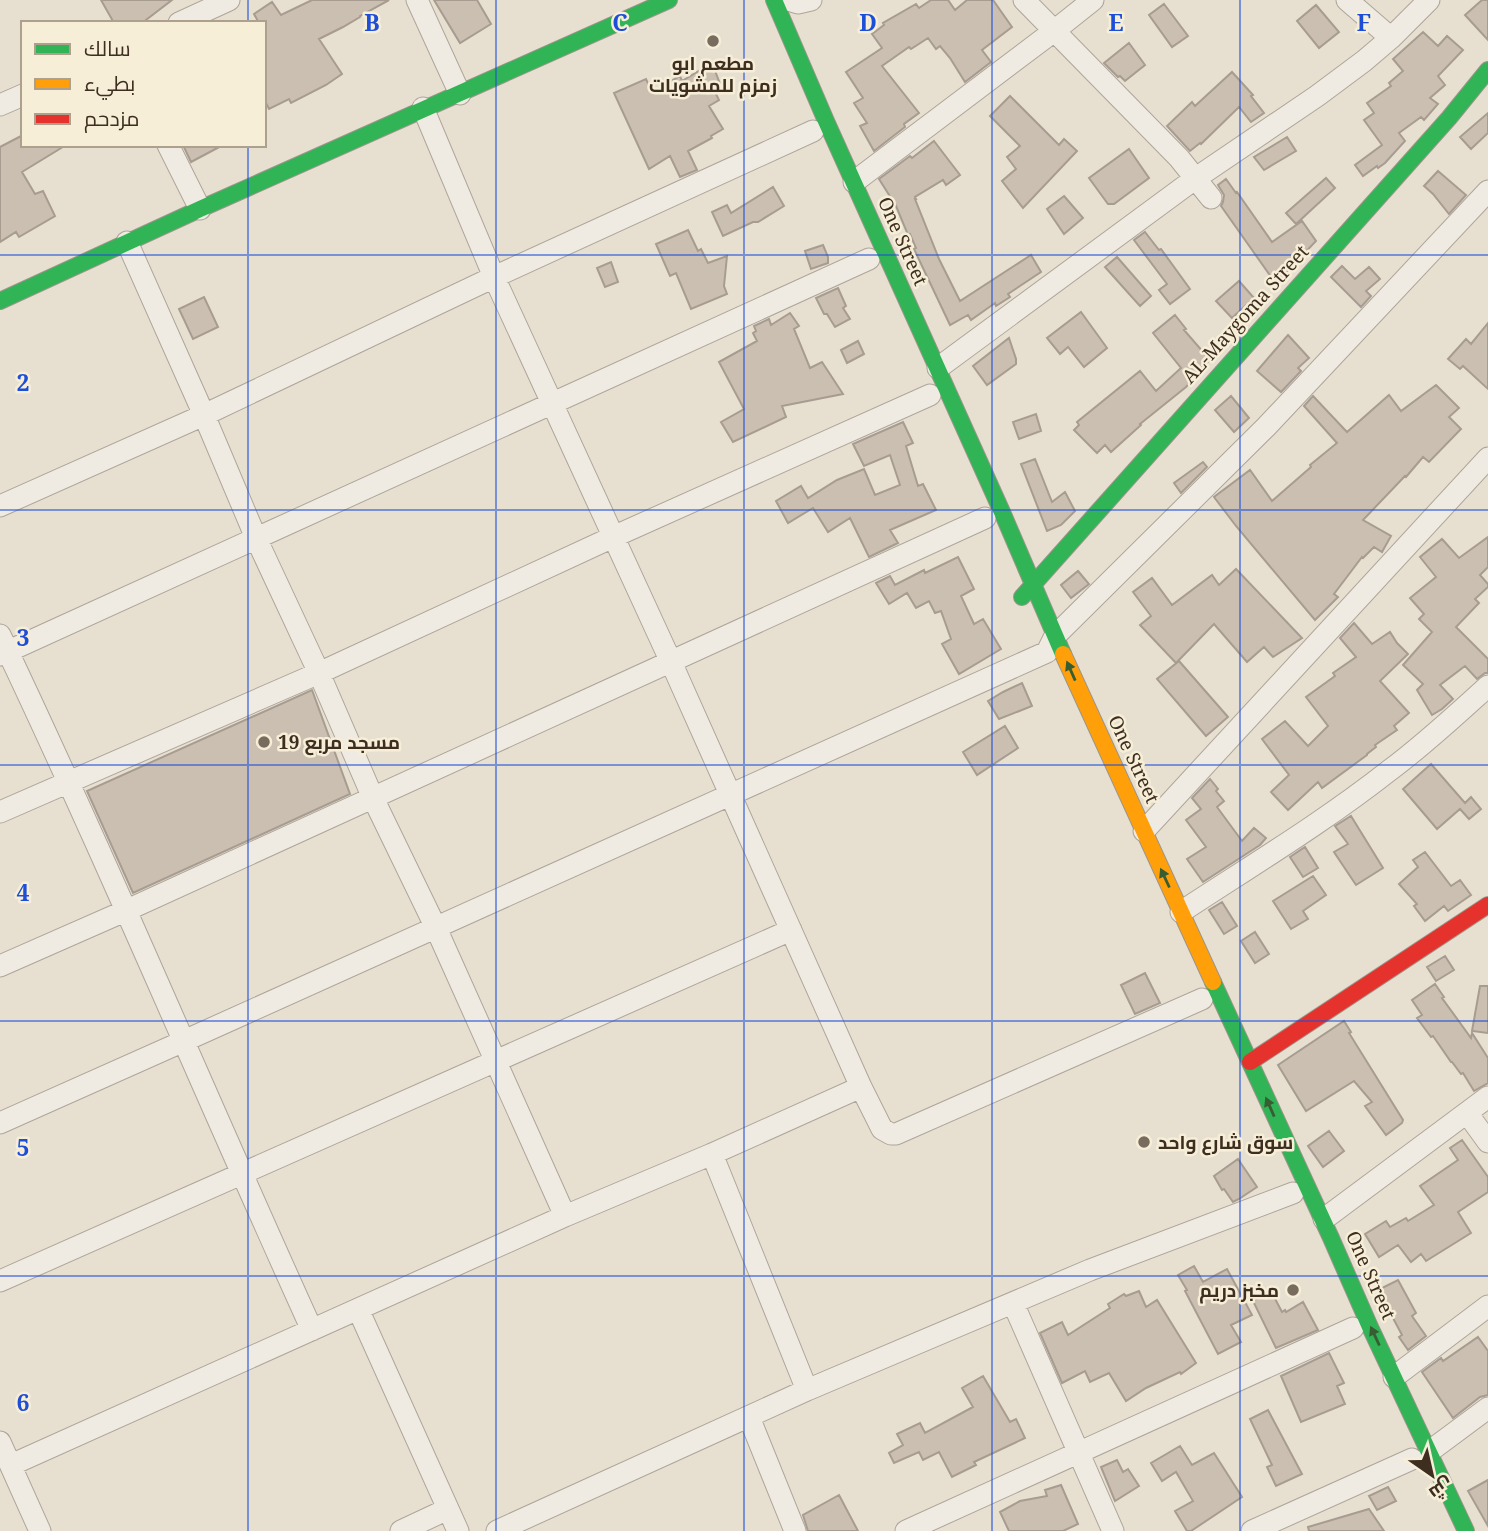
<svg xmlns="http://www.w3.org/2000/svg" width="1488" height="1531" viewBox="0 0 1488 1531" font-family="'Noto Serif',Cairo,serif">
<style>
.building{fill:#cbbfb2;stroke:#a89c90;stroke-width:2}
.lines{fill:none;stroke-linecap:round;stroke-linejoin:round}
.street-casing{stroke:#ada599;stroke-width:23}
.fast-casing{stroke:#9c958a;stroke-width:18}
.slow-casing{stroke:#9c958a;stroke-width:18}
.jam-casing{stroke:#9c958a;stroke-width:18}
.street{stroke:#efebe3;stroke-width:21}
.fast{stroke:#30b455;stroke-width:16}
.slow{stroke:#ff9f0a;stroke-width:16}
.jam{stroke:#e5322d;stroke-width:16}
.oneway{fill:#385d33}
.grid{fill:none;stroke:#1d4ed8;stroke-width:2;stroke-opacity:0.55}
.poi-dot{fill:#786c5e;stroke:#f7eed8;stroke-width:2.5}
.labels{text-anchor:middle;stroke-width:5;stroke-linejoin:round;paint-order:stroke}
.poi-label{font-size:19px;font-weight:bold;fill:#3d2e20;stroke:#f7eed8;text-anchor:start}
.street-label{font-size:19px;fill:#3d2e20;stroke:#f7eed8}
.grid-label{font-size:23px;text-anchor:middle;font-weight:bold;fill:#1d4ed8;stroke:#f7eed8;stroke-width:5;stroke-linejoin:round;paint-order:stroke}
</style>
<rect width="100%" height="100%" fill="#e7e0d1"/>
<!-- building -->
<path class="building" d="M101 0H172L142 23H114Z
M312 0H389L360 16V17L343 27 319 39 342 74 326 85 291 103 289 99 269 109 264 99V23H259L254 14 272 2 281 15Z
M434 0H477L491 24 460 43Z
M931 0H948L955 10 967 0H993L1012 27 982 50 991 62 965 82 950 58 940 46 936 49 928 38 911 49 909 47 882 66 919 113 904 124 905 127 874 151 860 126 867 123 854 103 863 98 846 72 882 48 872 34 884 25 883 23 916 4 919 8Z
M1482 0H1488V40L1465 15Z
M1164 4 1188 36 1172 47 1149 15Z
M1316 5 1339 32 1319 48 1297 21Z
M1423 32 1438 46 1447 36 1463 50 1438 76 1445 85 1430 98 1438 104 1424 120 1421 117 1399 133 1405 141 1385 163 1378 168 1377 166 1363 176 1355 165 1382 145 1364 120 1374 113 1367 103 1391 86 1389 83 1403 71 1393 59Z
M1129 43 1145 65 1125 81 1120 76 1118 77 1104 63Z
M712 63 722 89 715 92 719 100 709 106 723 129 711 136 712 138 688 151 697 170 680 177 670 156 649 169 614 93 646 79 652 92 680 76 682 81Z
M1232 72 1253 95 1251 96 1264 113 1251 122 1239 107 1201 144 1200 143 1190 151 1167 126 1192 102 1195 106Z
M1010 96 1059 145 1064 139 1077 151 1023 208 1002 181 1016 169 1007 157 1020 146 990 116Z
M1488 113V133L1471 149 1460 137Z
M23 135V145H66L22 172 35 194 43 191 55 216 19 237 16 232 0 242V147Z
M1287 137 1296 151 1264 170 1254 157Z
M934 141 960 175 946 185 943 180 915 197 916 199H915L939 259 960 301 1031 255 1041 272 1008 294 1010 297 996 306 995 303 971 320 968 315 950 325 914 249 916 248 910 234 908 235 896 206 879 179 910 156 912 158Z
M183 145H223L191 162Z
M1129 149 1149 178 1114 204H1108L1089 178Z
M1438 171 1466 195 1449 214 1433 194 1424 186Z
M1326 178 1335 188 1296 224 1286 213Z
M1226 179 1236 193 1237 192 1272 242 1302 221 1316 241 1282 277V275L1274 281 1221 206 1223 202 1224 195 1218 185Z
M773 187 784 206 758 222H753L723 236 712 212 727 205 731 213Z
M1064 196 1083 218 1064 234 1047 209Z
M688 230 698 251 701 249 708 263 727 256 724 286 727 294 691 309 676 273 670 276 656 244Z
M1145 232 1159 250 1161 249 1190 289 1170 304 1159 290 1167 284 1134 240Z
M823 245 828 257V263L811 269 805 251Z
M1117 257 1151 296 1140 306 1105 267Z
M611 262 618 282 605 287 597 268Z
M1342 266 1355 279 1369 267 1380 279 1366 291 1371 296 1361 307 1331 277Z
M1239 281 1254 298 1232 318 1216 301Z
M838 288 846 306 843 308 850 319 835 327 827 314H824L816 298Z
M204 297 218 327 193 339 179 309Z
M1081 312 1107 348 1084 367 1068 347 1060 354 1047 338Z
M790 313 799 326 794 329 810 368 822 362 843 394 782 406 786 417 733 442 721 422 744 409 719 362 757 341 753 333 756 331 754 326 769 319 771 325Z
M1175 315 1186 329 1184 330 1210 360 1192 376 1194 378 1186 387 1140 424 1141 425 1111 452 1105 445 1097 453 1074 430 1079 425 1077 422 1140 371 1156 391 1181 368 1153 333Z
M1488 323V389L1463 366 1460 369 1448 359 1466 339 1471 344Z
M1288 335 1309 358 1298 368 1301 371 1281 392 1257 371Z
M1009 338 1016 359V364L987 385 973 366Z
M858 341 864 354 847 363 841 350Z
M1436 385 1459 408 1449 417 1461 429 1429 462 1423 457 1406 477 1405 476 1363 520 1391 536 1382 552 1374 547 1363 558 1362 557 1334 594 1338 597 1315 620 1236 526 1214 497 1250 470 1272 501 1311 467 1310 465 1337 443 1304 406 1313 396 1347 432 1389 395 1401 411Z
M1231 396 1249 418 1234 432 1215 410Z
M1036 414 1041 431 1019 439 1013 422Z
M903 422 913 443 906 446 918 486 923 484 936 510 890 530 898 543 869 557 850 518 828 532 813 508 788 523 776 501 801 486 808 498 837 480 864 469 875 495 900 485 890 455 864 466 853 444Z
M1035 459 1052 502 1065 492 1075 511 1061 525 1047 531 1021 464Z
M1203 462 1207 467 1181 493 1174 483Z
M1488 537V567L1480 575 1488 584V587L1475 599 1479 603 1456 627 1488 659V673H1485L1477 679 1465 666 1440 685 1453 699 1442 709 1432 715 1417 690 1423 684 1403 665 1432 632 1419 619 1424 614 1410 598 1436 577 1420 557 1442 539 1459 558Z
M958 557 974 589 961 596 974 624 983 619 1001 649 959 674 942 644 951 639 941 611 935 613 929 601 916 608 907 593 889 604 876 583 890 576 895 585 924 570 925 573Z
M1236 569 1302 638 1273 657 1264 647 1247 662 1214 624 1176 663 1140 625 1151 616 1133 592 1152 578 1172 605 1212 575 1219 585Z
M1078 571 1089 584 1071 598 1061 585Z
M1354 623 1372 644 1390 632 1397 643 1408 654 1380 681 1409 713 1394 726 1397 730 1375 745 1376 747 1367 754V755L1322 788 1318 782 1288 810 1271 792 1289 775 1262 739 1285 721 1308 746 1328 726 1306 697 1335 676 1333 673 1356 657 1340 638Z
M1179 661 1228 717 1206 736 1157 679Z
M1022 683 1032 706 999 719 988 701 1003 692Z
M312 690 350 794 133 893 87 791Z
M1005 726 1018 748 977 775 963 752Z
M1431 764 1465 803 1471 797 1481 809 1469 819 1460 809 1437 829 1403 789Z
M1210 779 1218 789 1216 791 1224 801 1217 807 1242 841 1254 828 1266 838 1260 845 1203 882 1187 859 1206 847 1186 820 1201 809 1192 798Z
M1351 816 1383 868 1356 885 1334 852 1348 844 1335 826Z
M1305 847 1318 868 1303 877 1290 857Z
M1425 852 1451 886 1460 880 1471 895 1448 911 1444 906 1425 921 1414 906 1417 904 1399 884 1418 867 1413 860Z
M1313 876 1326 895 1303 911 1308 919 1291 929 1273 901Z
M1222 902 1237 926 1224 934 1209 910Z
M1255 932 1269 954 1255 963 1241 941Z
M1445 956 1454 970 1436 981 1427 967Z
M1145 973 1160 1003 1135 1014 1121 985Z
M1435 984 1444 997 1442 998 1471 1038 1472 1033 1488 1058V1083L1474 1091 1463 1073 1461 1074 1452 1062H1451L1433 1036 1431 1037 1417 1018 1422 1015 1412 1000Z
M1480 986H1488V1033L1472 1031Z
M1344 1021 1351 1032 1349 1033 1403 1120 1402 1123 1386 1135 1365 1106 1372 1102 1354 1081 1306 1111 1278 1065Z
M1329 1131 1344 1151 1323 1167 1308 1146Z
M1462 1140 1488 1177V1192L1458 1212 1471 1233 1426 1261 1421 1254 1411 1262 1398 1245 1379 1257 1365 1234 1386 1221 1390 1227 1406 1218 1408 1221 1434 1205 1420 1186 1458 1160 1450 1148Z
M1238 1159 1257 1187 1239 1199 1233 1202 1224 1189 1222 1190 1214 1176Z
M1194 1266 1203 1282 1227 1269 1252 1315 1231 1325 1241 1342 1218 1354 1185 1291 1187 1290 1178 1275Z
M1398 1280 1416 1313 1412 1316 1426 1336 1408 1350 1399 1337 1402 1335 1378 1290Z
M1139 1291 1146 1307 1157 1300 1196 1363 1181 1374 1180 1372 1146 1388 1126 1401 1109 1373 1090 1382 1085 1371 1062 1383 1040 1333 1062 1322 1068 1335 1110 1308 1108 1304 1124 1294 1126 1296Z
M1271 1291 1282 1312 1285 1310 1286 1312 1303 1302 1318 1330 1276 1348 1253 1301Z
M1478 1337 1488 1351V1395L1480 1397 1453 1418 1422 1372 1441 1358 1443 1361Z
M1329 1353 1344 1383 1337 1386 1345 1404 1301 1422 1281 1376Z
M983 1376 1010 1422 1016 1419 1025 1438 974 1462 976 1465 952 1477 939 1452 923 1460 919 1452 894 1463 889 1453 903 1445 897 1434 920 1423 925 1433 973 1407 962 1388Z
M1268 1410 1302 1474 1276 1486 1267 1467 1272 1465 1250 1419Z
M1180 1446 1192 1465 1214 1453 1242 1497 1191 1531H1187L1175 1511 1193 1501 1176 1472 1162 1481 1151 1463Z
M1117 1460 1123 1472 1128 1469 1139 1486 1115 1501 1101 1467Z
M1488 1480V1526L1468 1491Z
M1061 1485 1078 1524 1063 1531H1009L1000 1512 1020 1501 1047 1496 1045 1490Z
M1388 1487 1396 1501 1377 1510 1369 1496Z
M839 1495 858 1531H808L803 1515Z
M1369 1509 1384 1531H1309L1308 1527Z"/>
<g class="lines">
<!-- street casing -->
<g class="street-casing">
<path id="street" d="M417 0 460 94
M788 0 798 3 811 0
M1024 0 1179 158 1211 198
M1347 0 1391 38
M179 23 229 0
M0 105 23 95
M423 108 494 277 671 662 861 1087 882 1129 891 1134H896L1202 999
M168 145 200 209
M854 182 1054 31 1093 0
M127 242 204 415 256 538 319 673 373 798 436 928 565 1216
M938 368 1196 178 1317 96 1364 61 1391 38 1429 0
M0 506 204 415 494 277 813 131
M0 635C109 864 207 1099 312 1330
M0 655 869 259
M0 812 319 673 613 537 930 395
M1144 831 1488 458
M1181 912C1251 866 1324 822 1390 770 1425 744 1456 715 1488 686
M0 966 125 911 985 518
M1467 1113 1488 1142
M0 1123 184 1041 1047 652 1055 636 1266 427 1488 191
M712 1154 807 1390
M1324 1219 1488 1097
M0 1281 791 930
M1013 1303 1113 1531
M358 1309 458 1531
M1394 1377 1488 1306
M749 1417 795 1531
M0 1442 40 1531
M1430 1451 1488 1408
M11 1465 565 1216 712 1154 861 1087
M401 1531 448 1509
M497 1531 807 1390 1090 1270 1293 1193
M906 1531 1353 1328
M1252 1531 1412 1459"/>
</g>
<!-- fast casing -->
<g class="fast-casing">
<path id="fast" d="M774 0 826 121 1002 512 1063 654
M0 301 200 209 669 0
M1022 597 1449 118 1488 70
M1213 982 1331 1238 1370 1327 1466 1531"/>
</g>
<!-- slow casing -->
<g class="slow-casing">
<path id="slow" d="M1063 654 1213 982"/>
</g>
<!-- jam casing -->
<g class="jam-casing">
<path id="jam" d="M1250 1062 1488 905"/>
</g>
<!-- street -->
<use href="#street" class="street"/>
<!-- fast -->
<use href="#fast" class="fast"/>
<!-- slow -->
<use href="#slow" class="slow"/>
<!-- jam -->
<use href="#jam" class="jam"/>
</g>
<!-- one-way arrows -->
<defs><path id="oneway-solid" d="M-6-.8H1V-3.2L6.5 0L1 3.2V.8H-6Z" transform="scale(1.75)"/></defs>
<g class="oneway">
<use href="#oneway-solid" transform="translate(1071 671) rotate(-114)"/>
<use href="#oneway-solid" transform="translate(1165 878) rotate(-115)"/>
<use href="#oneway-solid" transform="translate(1270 1107) rotate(-114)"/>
<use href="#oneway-solid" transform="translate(1375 1336) rotate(-115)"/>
</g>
<!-- grid -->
<path class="grid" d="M248 0V23M496 0V1531M744 0V1531M992 0V1531M1240 0V1531M248 145V1531M0 255H1488M0 510H1488M0 765H1488M0 1021H1488M0 1276H1488"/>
<!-- markers -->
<g class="poi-dot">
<circle cx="713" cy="41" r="7"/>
<circle cx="264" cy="742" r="7"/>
<circle cx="1144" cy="1142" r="7"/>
<circle cx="1293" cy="1290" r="7"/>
</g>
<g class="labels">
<!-- poi labels -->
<g class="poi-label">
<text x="713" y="70" text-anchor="middle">مطعم ابو<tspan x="713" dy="22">زمزم للمشويات</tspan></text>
<text x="278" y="749">مسجد مربع 19</text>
<text x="1158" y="1149">سوق شارع واحد</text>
<text x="1279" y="1297" text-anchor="end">مخبز دريم</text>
</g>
<!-- street labels -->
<g class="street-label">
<text transform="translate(903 241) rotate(66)" y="7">One Street</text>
<text transform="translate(1245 314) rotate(-48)" y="7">AL-Maygoma Street</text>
<text transform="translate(1134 759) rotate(65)" y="7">One Street</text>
<text transform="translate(1371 1275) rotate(66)" y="7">One Street</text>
</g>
</g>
<g class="grid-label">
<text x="372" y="31">B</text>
<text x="620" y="31">C</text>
<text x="868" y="31">D</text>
<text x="1116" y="31">E</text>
<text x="1364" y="31">F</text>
<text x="23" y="391">2</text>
<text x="23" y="646">3</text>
<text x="23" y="901">4</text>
<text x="23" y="1156">5</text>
<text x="23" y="1411">6</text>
</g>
<!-- legend -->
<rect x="21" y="21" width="245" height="126" fill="#f7eed8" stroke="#ada18e" stroke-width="2"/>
<rect x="35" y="44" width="35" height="10" fill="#30b455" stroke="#ada18e" stroke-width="2"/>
<text x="84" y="56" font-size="21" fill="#3d2e20">سالك</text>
<rect x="35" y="79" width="35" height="10" fill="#ff9f0a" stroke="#ada18e" stroke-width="2"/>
<text x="84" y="91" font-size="21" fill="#3d2e20">بطيء</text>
<rect x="35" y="114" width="35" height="10" fill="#e5322d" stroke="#ada18e" stroke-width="2"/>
<text x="84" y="126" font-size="21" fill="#3d2e20">مزدحم</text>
<!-- north arrow -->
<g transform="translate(1432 1475) rotate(146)" stroke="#f7eed8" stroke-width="5" paint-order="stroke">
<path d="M0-5L12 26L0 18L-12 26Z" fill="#3d2e20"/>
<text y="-10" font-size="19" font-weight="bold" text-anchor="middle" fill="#3d2e20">ش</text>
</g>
</svg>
